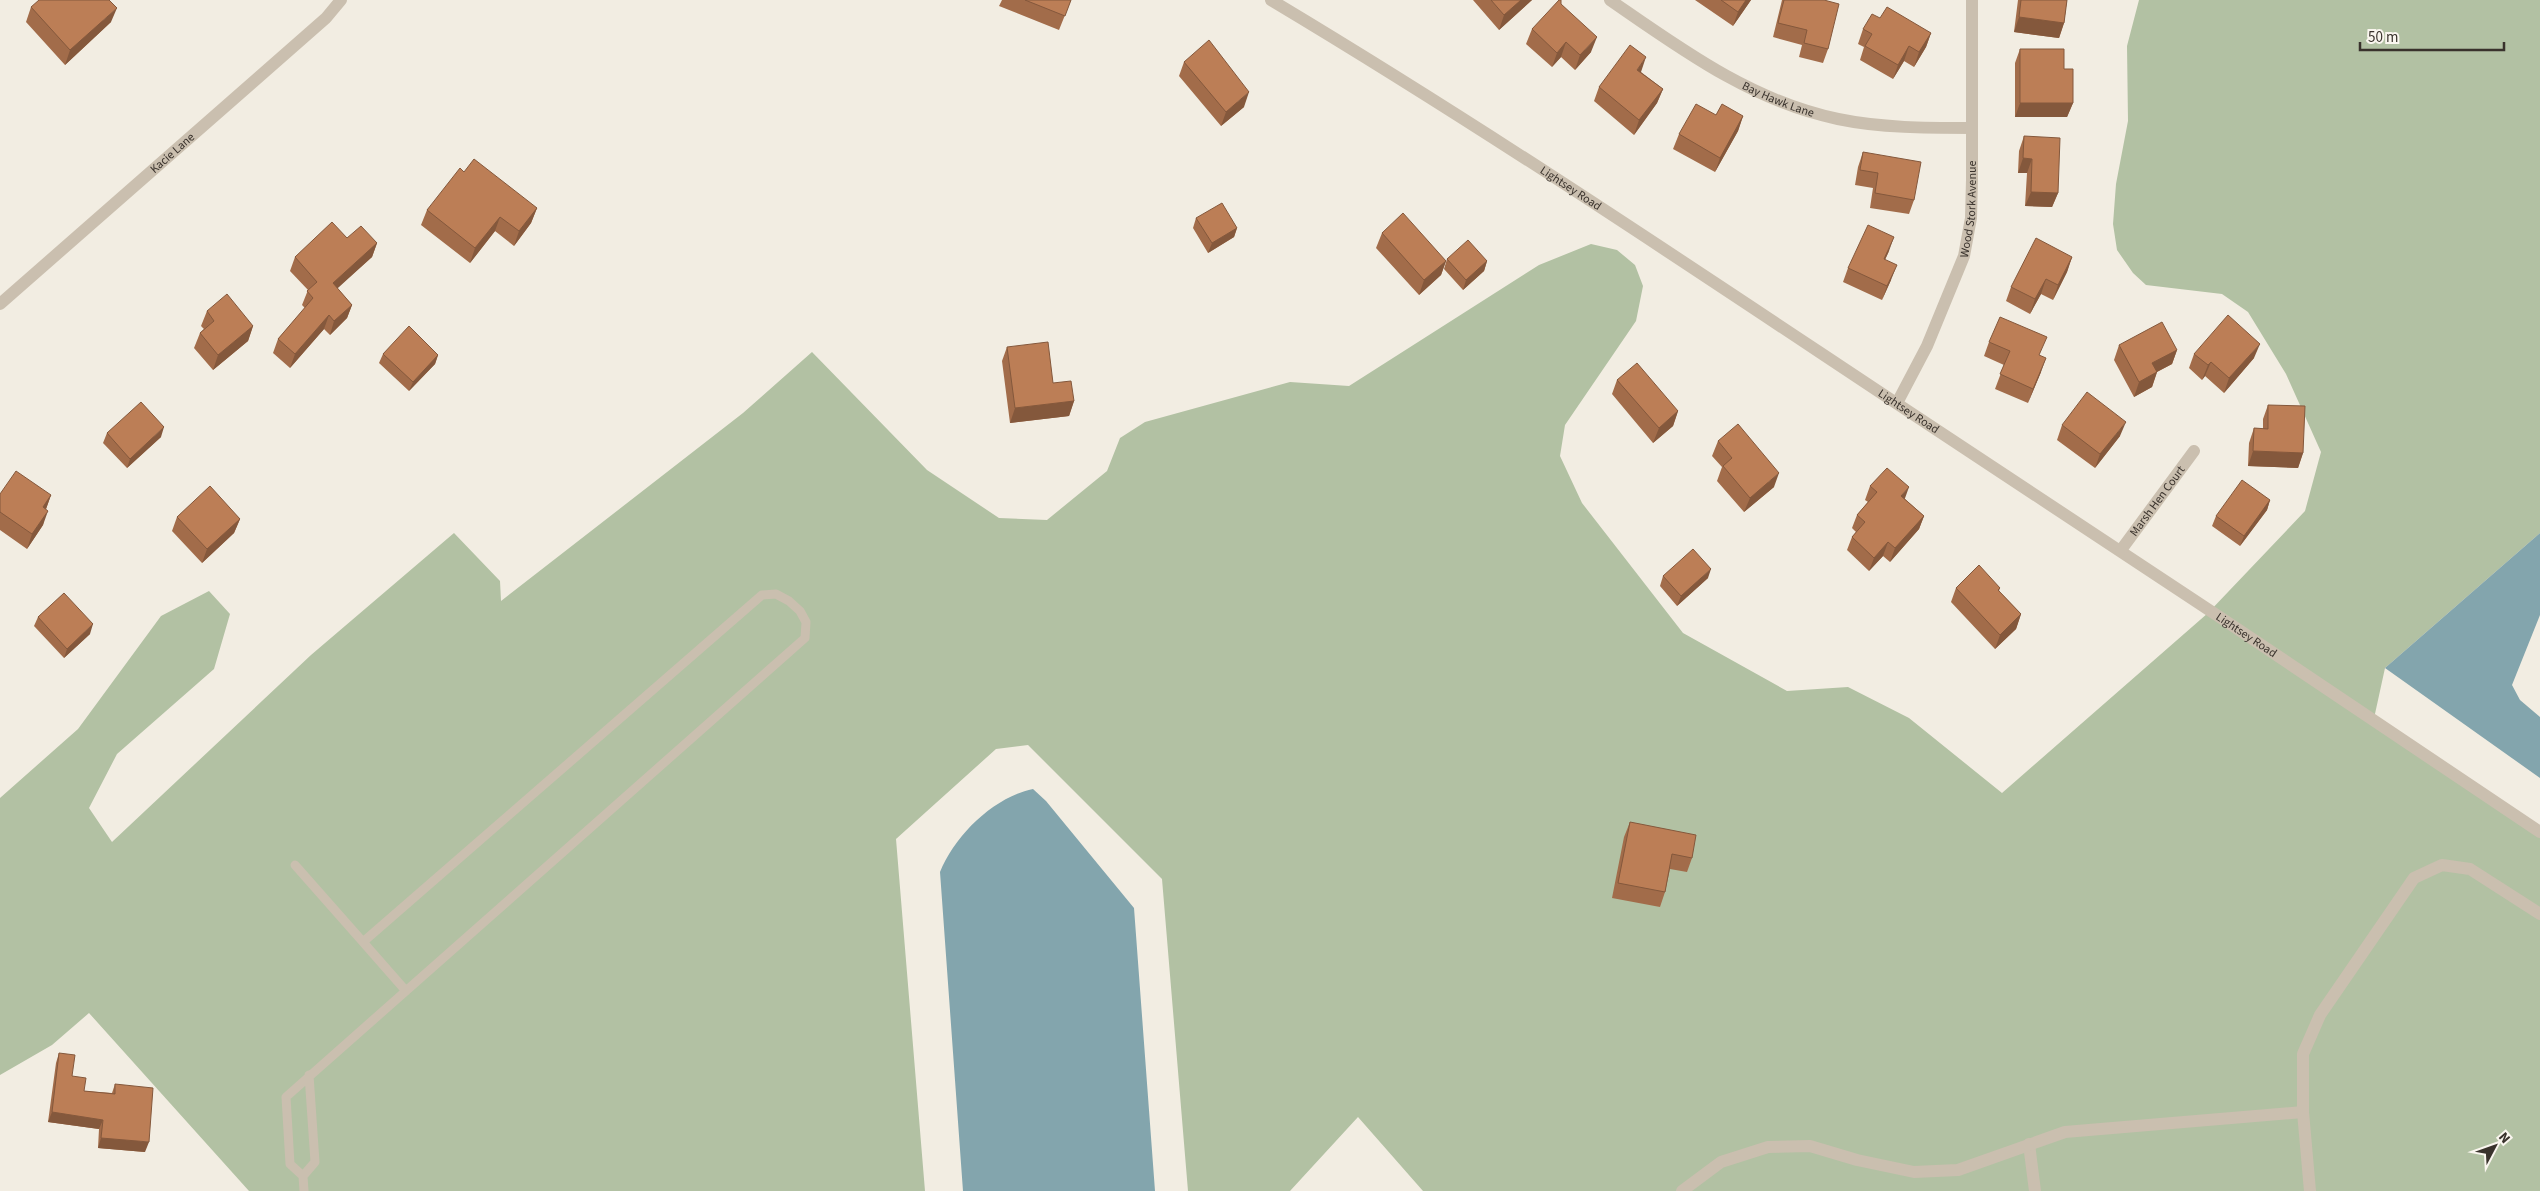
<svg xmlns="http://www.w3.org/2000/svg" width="2540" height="1191" viewBox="0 0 2540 1191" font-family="'Source Sans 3',sans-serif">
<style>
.green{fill:#b2c1a3}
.water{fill:#83a5ad}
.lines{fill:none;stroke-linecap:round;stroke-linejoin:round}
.lane{stroke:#cabfaf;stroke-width:9}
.street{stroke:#cabfaf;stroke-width:12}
.wall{fill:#a26c4a}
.shaded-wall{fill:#84583c}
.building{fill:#bc7e56;stroke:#84583c}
.labels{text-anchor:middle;stroke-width:5;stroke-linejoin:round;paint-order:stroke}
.street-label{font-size:12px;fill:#39322c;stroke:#faf6ef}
</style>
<rect width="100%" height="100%" fill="#f2ede2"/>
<!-- green -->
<path class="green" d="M2139 0H2540V533L2385 668 2373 723 2540 834V1191H1423L1358 1117 1290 1191H1188L1162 879 1028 745 996 749 896 839 925 1191H249L89 1013 52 1045 0 1075V798L78 729 161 616 209 591 230 614 214 669 117 754 89 808 112 842 311 655 454 533 500 581 501 601 743 413 812 352 927 470 999 518 1047 520 1107 471 1120 438 1145 422 1290 382 1349 386 1539 265 1591 244 1617 250 1635 265 1643 286 1636 321 1565 425 1560 456 1582 503 1683 633 1787 691 1848 687 1909 718 2002 793 2208 613 2305 511 2321 452 2286 374 2248 312 2222 294 2146 285 2133 273 2117 250 2113 224 2116 184 2128 121 2127 46Z"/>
<!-- water -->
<path class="water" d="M2540 533V615L2512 685 2520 700 2540 717V778L2385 668Z
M1033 789 1046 801 1134 908 1155 1191H963L940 872C955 835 994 797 1033 789Z"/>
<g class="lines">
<!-- lane -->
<path class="lane" d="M295 865 363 942
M303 1176 315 1162 309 1075
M304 1191 303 1176 290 1164 286 1097 805 638 806 622 800 611 789 601 776 594 762 595 363 942 406 991"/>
<!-- street -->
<g class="street">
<path id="s1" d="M1271 0C1485 128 1691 267 1899 405 2114 546 2327 688 2540 832"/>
<path id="s2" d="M1610 0C1681 49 1751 101 1838 119 1881 128 1927 128 1971 128"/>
<path id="s3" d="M0 304 326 18 341 0"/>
<path id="s4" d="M1897 403 1927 346 1964 256 1971 218 1972 180V0"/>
<path id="s5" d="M2121 550 2194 451"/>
<path d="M2029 1144 2035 1191"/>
<path d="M1682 1191 1721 1162 1768 1147 1810 1146 1857 1160 1914 1172 1958 1170 2065 1132 2303 1112"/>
<path d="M2310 1191 2303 1112V1054L2320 1015 2414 878 2442 865 2470 869 2540 914"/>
</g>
</g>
<!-- wall -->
<path class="wall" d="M1002 0H1071L1059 30 999 6Z
M1473 0H1532L1499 30Z
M1695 0H1751L1733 26Z
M1782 0H1824L1828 49 1823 63 1799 57 1802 45 1773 37Z
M2018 0H2067L2064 23 2059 38 2014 32Z
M31 7 111 22 65 65 26 22Z
M1880 18 1931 33 1926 47 1914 67 1904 61 1893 79 1860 60 1864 47 1858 44 1863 29Z
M1532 29 1591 52 1575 70 1561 57 1552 67 1526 44Z
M2020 49 2064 69 2073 103 2067 117H2015V63Z
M1184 62 1244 107 1221 126 1179 76Z
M1641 72 1663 89 1657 103 1634 135 1594 101 1599 87Z
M1716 115 1743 116 1738 131 1715 172 1673 149 1679 134Z
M2024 136 2058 193 2052 207 2025 206 2027 173H2018L2019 151Z
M1863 152 1914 200 1909 214 1870 208 1873 188 1855 185 1858 167Z
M464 172 537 208 531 223 514 246 495 231 470 263 421 225 427 210Z
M1196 218 1237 228 1234 237 1208 253 1193 228Z
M1382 233 1446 261 1441 275 1419 295 1376 248Z
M347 238 377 243 372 257 337 288 352 305 347 318 330 335 324 329 290 368 273 353 278 339 305 308 302 305 308 290 290 271 295 257Z
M1889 251 1885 260 1891 280 1882 300 1843 282 1848 268Z
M2072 257 2067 272 2053 300 2041 294 2030 314 2006 301 2011 287Z
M1447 259 1487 261 1484 271 1463 290 1444 269Z
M207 311 253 326 248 341 213 370 194 348 200 333 204 329 201 326Z
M1989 342 2040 356 2041 372 2028 403 1995 389 2004 365 1984 356Z
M2119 345 2177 350 2172 364 2157 372 2152 387 2134 397 2114 360Z
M1007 347 1053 383 1074 401 1069 416 1010 423 1002 361Z
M383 354 438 355 435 364 409 391 379 363Z
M2194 354 2254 358 2224 393 2205 376 2202 380 2189 368Z
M1617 380 1678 411 1673 426 1653 443 1612 394Z
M2268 405 2303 453 2298 468 2248 466 2249 443 2254 428 2263 429V419Z
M2062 425 2120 436 2095 468 2057 440Z
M107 433 161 437 127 468 103 443Z
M1718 441 1774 487 1744 512 1717 481 1722 467 1712 456Z
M1870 486 1905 499 1924 516 1919 529 1890 562 1883 556 1869 571 1847 550 1852 537 1856 532 1852 528 1857 515 1868 502 1865 500Z
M0 494 51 495 46 509 43 525 27 549 0 530Z
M2270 500 2267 510 2240 546 2212 526 2216 516Z
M177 517 240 519 234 533 202 563 172 531Z
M1663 576 1708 578 1677 606 1660 586Z
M1956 588H2000L1999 591 2021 614 2016 629 1995 649 1951 602Z
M38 617 90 634 64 658 34 626Z
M1630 822 1692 858 1687 872 1670 869 1665 892 1660 907 1612 898 1624 837Z
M59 1053 72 1076 84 1091 112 1093 115 1084 145 1152 98 1148 99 1129 48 1122 56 1063Z"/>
<!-- shaded-wall -->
<path class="shaded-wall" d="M1521 0H1532L1499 30 1504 15Z
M1746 0H1751L1733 26 1738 12Z
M117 8 111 22 65 65 70 50Z
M2019 17 2064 23 2059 38 2014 32Z
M1931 33 1926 47 1914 67 1919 52Z
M1597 37 1591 52 1575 70 1580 55Z
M1566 42 1561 57 1552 67 1557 53Z
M1909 46 1904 61 1893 79 1898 65Z
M1646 57 1641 72 1632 84 1637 70Z
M1663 89 1657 103 1634 135 1639 120Z
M1249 92 1244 107 1221 126 1226 112Z
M2020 103H2073L2067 117H2015Z
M1743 116 1738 131 1715 172 1720 158Z
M2023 158 2032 159 2027 173H2018Z
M2031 192 2058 193 2052 207 2025 206Z
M537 208 531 223 514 246 519 231Z
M500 217 495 231 470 263 475 248Z
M1237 228 1234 237 1208 253 1212 243Z
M1894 237 1889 251 1878 274 1884 259Z
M377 243 372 257 328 297 333 283Z
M2072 257 2067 272 2053 300 2058 285Z
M1446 261 1441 275 1419 295 1424 280Z
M1487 261 1484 271 1463 290 1466 280Z
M1897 265 1891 280 1882 300 1887 286Z
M2046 279 2041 294 2030 314 2035 299Z
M352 305 347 318 330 335 334 321Z
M329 315 324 329 290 368 295 354Z
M253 326 248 341 213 370 218 355Z
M2260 344 2254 358 2224 393 2229 378Z
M2177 350 2172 364 2147 377 2152 363Z
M438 355 435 364 409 391 413 382Z
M2046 358 2041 372 2028 403 2033 389Z
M2211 362 2205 376 2202 380 2208 365Z
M2157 372 2152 387 2134 397 2139 382Z
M1074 401 1069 416 1010 423 1015 408Z
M1678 411 1673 426 1653 443 1659 428Z
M2126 422 2120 436 2095 468 2100 454Z
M164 427 161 437 127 468 130 459Z
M2253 451 2303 453 2298 468 2248 466Z
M1779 473 1774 487 1744 512 1750 498Z
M1909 487 1904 501 1901 496Z
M51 495 46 509 43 507Z
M2270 500 2267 510 2240 546 2244 536Z
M48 511 43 525 27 549 32 534Z
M1924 516 1919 529 1890 562 1895 548Z
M240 519 234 533 202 563 207 549Z
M1888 542 1883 556 1869 571 1874 558Z
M1711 569 1708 578 1677 606 1681 596Z
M2021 614 2016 629 1995 649 2000 635Z
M93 624 90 634 64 658 67 649Z
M52 1112 103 1120 99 1129 48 1122Z
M101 1138 149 1142 145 1152 98 1148Z"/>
<!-- building -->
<path class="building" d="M39 0H109L117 8 70 50 31 7Z
M1025 0H1071L1065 16Z
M1491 0H1521L1504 15Z
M1559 0H1561V4L1597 37 1580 55 1566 42 1557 53 1532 29Z
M1721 0H1746L1738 12Z
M1784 0H1824L1839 4 1828 49 1804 43 1807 30 1778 23Z
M2021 0H2067L2064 23 2019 17Z
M1887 7 1931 33 1919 52 1909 46 1898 65 1865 46 1872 34 1863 29 1872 14 1880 18Z
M1209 40 1249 92 1226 112 1184 62Z
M1630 45 1646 57 1637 70 1663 89 1639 120 1599 87Z
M2020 49H2064V69H2073V103H2020Z
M1696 104 1716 115 1722 104 1743 116 1720 158 1679 134Z
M2024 136 2060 138 2058 193 2031 192 2032 159 2023 158Z
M1863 152 1921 162 1914 200 1875 193 1878 173 1860 170Z
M474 159 537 208 519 231 500 217 475 248 427 210 460 168 464 172Z
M1222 203 1237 228 1212 243 1196 218Z
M1403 213 1446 261 1424 280 1382 233Z
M332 222 347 238 361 226 377 243 333 283 352 305 334 321 329 315 295 354 278 339 313 298 307 291 317 282 295 257Z
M1868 225 1894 237 1884 259 1897 265 1887 286 1848 268Z
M2036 238 2072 257 2058 285 2046 279 2035 299 2011 287Z
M1468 240 1487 261 1466 280 1447 259Z
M227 294 253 326 218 355 200 333 214 321 207 311Z
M2228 315 2260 344 2229 378 2211 362 2208 365 2194 354Z
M2000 317 2047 337 2039 355 2046 358 2033 389 2000 374 2010 351 1989 342Z
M2162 322 2177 350 2152 363 2157 372 2139 382 2119 345Z
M409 326 438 355 413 382 383 354Z
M1048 342 1053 383 1071 381 1074 401 1015 408 1007 347Z
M1637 363 1678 411 1659 428 1617 380Z
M2087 392 2126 422 2100 454 2062 425Z
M141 402 164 427 130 459 107 433Z
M2268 405 2305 406 2303 453 2253 451 2254 428 2268 429Z
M1738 424 1779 473 1750 498 1723 466 1732 458 1718 441Z
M1887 468 1909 487 1901 496 1924 516 1895 548 1888 542 1874 558 1852 537 1865 522 1857 515 1877 492 1870 486Z
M16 471 51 495 43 507 48 511 32 534 0 512V494Z
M2242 480 2270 500 2244 536 2216 516Z
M210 486 240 519 207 549 177 517Z
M1693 549 1711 569 1681 596 1663 576Z
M1979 565 2000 588 1998 590 2021 614 2000 635 1956 588Z
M64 593 93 624 67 649 38 617Z
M1630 822 1696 835 1692 858 1672 854 1665 892 1618 883Z
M59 1053 75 1055 72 1076 86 1078 84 1091 115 1094V1084L153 1088 149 1142 101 1138 103 1120 52 1112Z"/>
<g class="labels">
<!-- street labels -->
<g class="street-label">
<text dy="4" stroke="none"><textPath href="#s2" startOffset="196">Bay Hawk Lane</textPath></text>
<text dy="4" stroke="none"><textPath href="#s3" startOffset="229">Kacie Lane</textPath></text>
<text dy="4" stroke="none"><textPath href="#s1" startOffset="354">Lightsey Road</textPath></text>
<text dy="4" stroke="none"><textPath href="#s4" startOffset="209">Wood Stork Avenue</textPath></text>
<text dy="4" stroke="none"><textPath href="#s1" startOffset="759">Lightsey Road</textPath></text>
<text dy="4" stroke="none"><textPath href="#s5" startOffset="61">Marsh Hen Court</textPath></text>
<text dy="4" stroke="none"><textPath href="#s1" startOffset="1164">Lightsey Road</textPath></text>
</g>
</g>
<!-- north arrow -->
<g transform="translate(2495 1146) rotate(49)" stroke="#faf6ef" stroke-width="4" paint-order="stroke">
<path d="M0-4L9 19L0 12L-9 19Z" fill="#39322c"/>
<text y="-8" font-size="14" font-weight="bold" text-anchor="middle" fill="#39322c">N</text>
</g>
<!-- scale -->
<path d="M2360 42v8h144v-8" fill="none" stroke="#39322c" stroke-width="2.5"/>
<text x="2368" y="42" font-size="15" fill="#39322c" stroke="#faf6ef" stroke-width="4" paint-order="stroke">50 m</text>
</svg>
